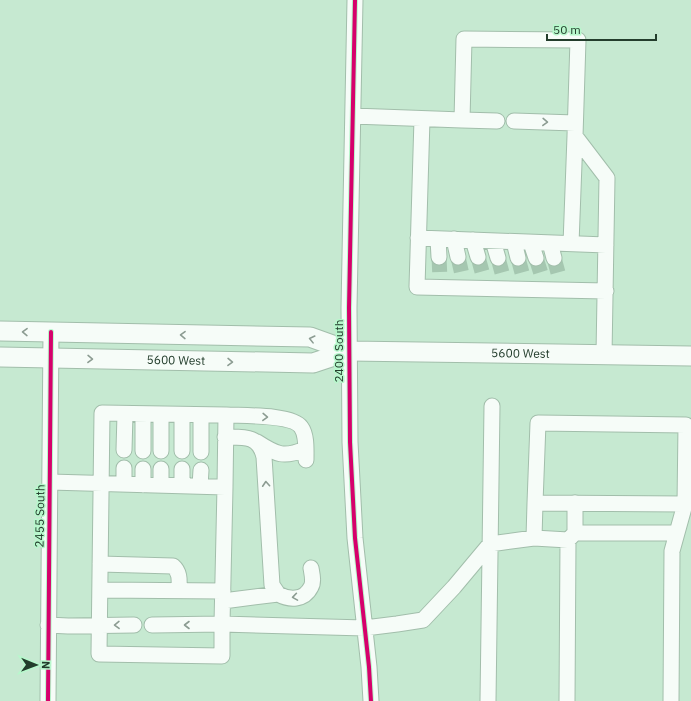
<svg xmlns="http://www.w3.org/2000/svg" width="691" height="701" viewBox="0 0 691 701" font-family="'IBM Plex Sans',sans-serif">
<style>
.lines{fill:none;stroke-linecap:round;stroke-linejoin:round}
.minor-tunnel{stroke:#a5c7b0;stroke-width:15;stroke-dasharray:15 8;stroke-linecap:butt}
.minor-casing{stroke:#a2beab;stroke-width:17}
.major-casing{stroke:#a2beab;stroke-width:21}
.minor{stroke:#f6fcf8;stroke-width:15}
.major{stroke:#f6fcf8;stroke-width:19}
.cycleway-casing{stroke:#b7f8cc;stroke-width:6}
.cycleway{stroke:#d6006c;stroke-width:4}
.oneway{stroke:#8c9c92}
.labels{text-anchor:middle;stroke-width:3;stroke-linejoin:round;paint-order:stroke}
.street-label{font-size:12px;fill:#233d2c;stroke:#b7f8cc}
</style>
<rect width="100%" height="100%" fill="#c6e9d1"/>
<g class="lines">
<!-- minor-tunnel -->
<path class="minor-tunnel" d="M439 257 440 279
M458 257 463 279
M478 257 484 279
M498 258 504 280
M518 258 524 280
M536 258 543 280
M554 258 560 280"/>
<!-- minor casing -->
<g class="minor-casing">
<path id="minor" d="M355 0 349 308 350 442 355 538 369 667 371 701
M353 116 462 120 464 39 578 40 575 136 607 178 604 355
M422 119 417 287 606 291
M462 120 497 121
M514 121 575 123
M418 238 606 245
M438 239 439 257
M454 239 458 257
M473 240 478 257
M493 241 498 258
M514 242 518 258
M531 243 536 258
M550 243 554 258
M571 244 575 136
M161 414V451
M201 415V452
M226 415C242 416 292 414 301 427 307 435 306 450 306 460
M538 423 686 425 685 504 535 503Z
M225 437C244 437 259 435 264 457L272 585 278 594C289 600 304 601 311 587 314 582 312 574 311 568
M257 442C277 455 284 458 305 449
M124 450 125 414
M143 451V414
M182 451V415
M50 482 225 487 222 624 365 628 397 624 423 620 454 587 490 544 534 538
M124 484V468
M143 485V469
M161 485V469
M182 486V469
M200 486 201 470
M535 503 534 538 568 540
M575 533H677
M100 564 173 566C181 573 179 582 179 591
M100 590 223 591
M223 601 278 594
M48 625 68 626 134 625
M152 625 222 624V656L99 654 102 413 226 415 225 487
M48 701 51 332
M488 701 492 406
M567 701 568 540 575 533V503
M671 701 672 551 685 504"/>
</g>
<!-- major casing -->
<g class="major-casing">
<g id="major">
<path id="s1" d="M0 331 310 337 349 351 691 356"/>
<path id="s2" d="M0 357 313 363 349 351"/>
</g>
</g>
<!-- minor -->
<use href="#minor" class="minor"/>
<!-- major -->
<use href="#major" class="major"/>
<!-- cycleway casing -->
<g class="cycleway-casing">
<path id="cycleway" d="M355 0 349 308 350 442 355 538 369 667 371 701
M48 701 51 332"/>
</g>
<!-- cycleway -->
<use href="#cycleway" class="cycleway"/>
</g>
<!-- one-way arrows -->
<defs><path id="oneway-chevron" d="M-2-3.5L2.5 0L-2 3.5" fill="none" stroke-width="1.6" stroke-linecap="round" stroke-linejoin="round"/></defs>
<g class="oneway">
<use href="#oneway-chevron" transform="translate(545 122) rotate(2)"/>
<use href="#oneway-chevron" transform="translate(25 332) rotate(-179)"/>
<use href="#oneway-chevron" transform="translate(183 335) rotate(-179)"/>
<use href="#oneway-chevron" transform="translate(312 339) rotate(-166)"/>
<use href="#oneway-chevron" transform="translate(90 359) rotate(1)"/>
<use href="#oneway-chevron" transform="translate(230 362) rotate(1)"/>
<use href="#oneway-chevron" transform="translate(265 417) rotate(2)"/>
<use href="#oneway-chevron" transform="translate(266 484) rotate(-94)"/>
<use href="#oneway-chevron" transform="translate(295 597) rotate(171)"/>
<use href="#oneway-chevron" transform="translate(117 625) rotate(179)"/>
<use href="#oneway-chevron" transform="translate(187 625) rotate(180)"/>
</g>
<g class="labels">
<!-- street labels -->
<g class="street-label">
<text transform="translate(339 351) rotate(-90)" y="4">2400 South</text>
<text dy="4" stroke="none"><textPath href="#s1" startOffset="523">5600 West</textPath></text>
<text dy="4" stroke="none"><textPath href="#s2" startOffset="176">5600 West</textPath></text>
<text transform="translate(40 516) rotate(-89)" y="4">2455 South</text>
</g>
</g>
<!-- north arrow -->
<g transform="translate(36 665) rotate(91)" stroke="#b7f8cc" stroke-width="3" paint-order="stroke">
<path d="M0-3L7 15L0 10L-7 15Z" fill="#233d2c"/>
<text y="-6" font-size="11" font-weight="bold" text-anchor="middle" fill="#233d2c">N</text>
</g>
<!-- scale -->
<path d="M547 34v6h109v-6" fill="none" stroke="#233d2c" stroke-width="2"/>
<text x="553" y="34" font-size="12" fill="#233d2c" stroke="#b7f8cc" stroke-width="3" paint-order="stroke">50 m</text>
</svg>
